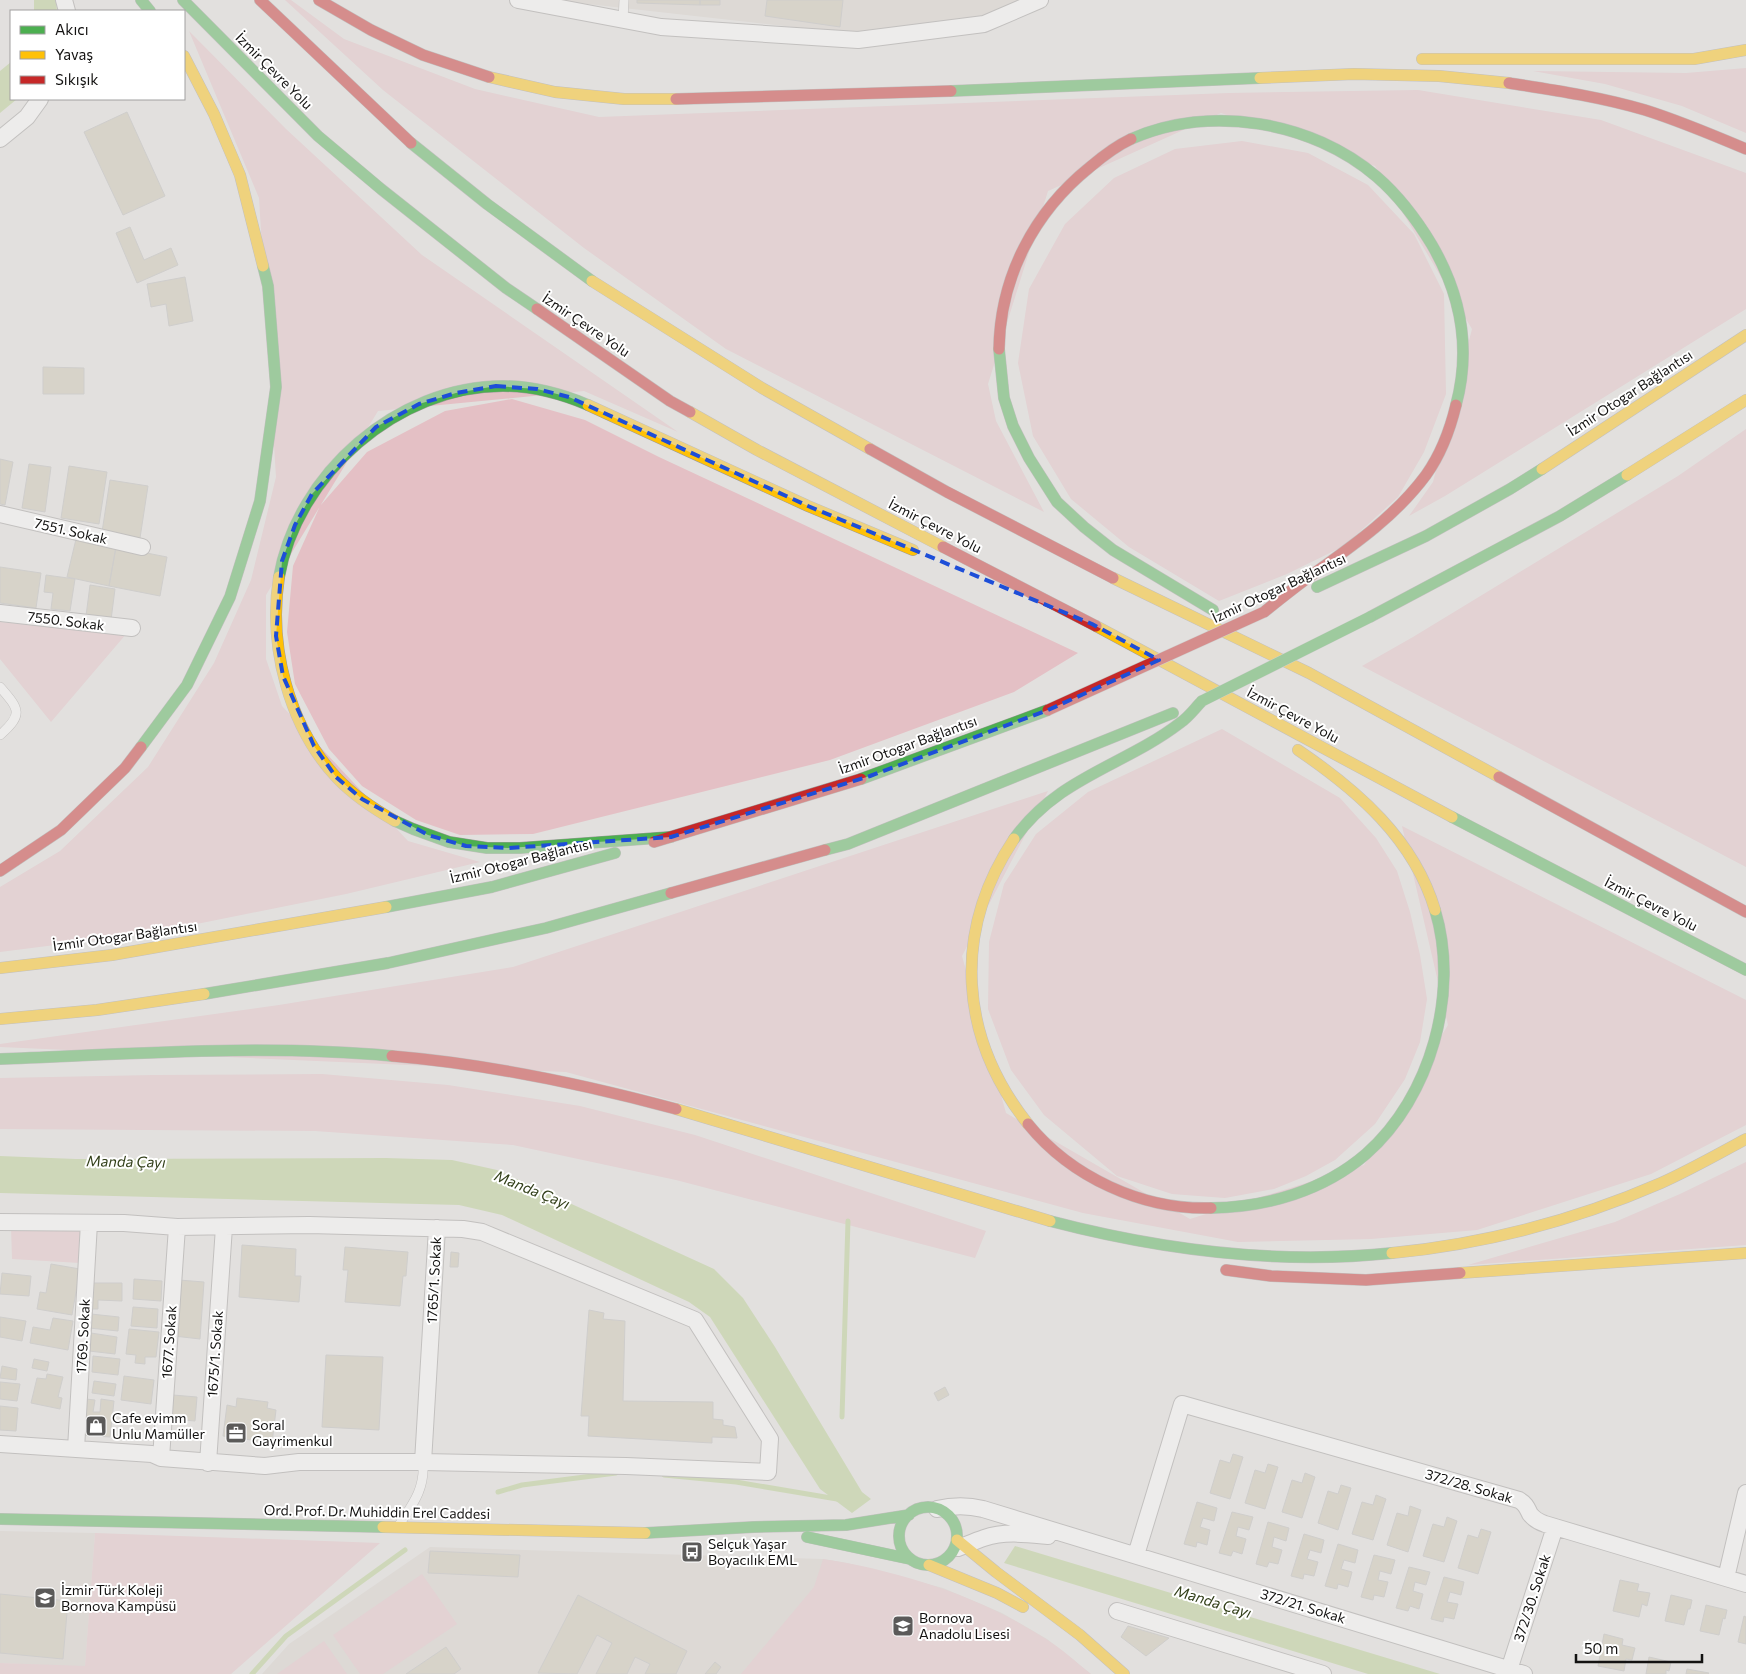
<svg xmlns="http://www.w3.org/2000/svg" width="1746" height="1674" viewBox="0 0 1746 1674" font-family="Commissioner,sans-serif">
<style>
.built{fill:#d7d0ca}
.green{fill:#e4c0c5}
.water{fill:#b6cd8d}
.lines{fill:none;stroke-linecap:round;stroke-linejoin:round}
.stream{stroke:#b6cd8d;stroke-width:5}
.building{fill:#c9c3af;stroke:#b8b7b5}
.lane-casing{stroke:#9c9a99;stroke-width:10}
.street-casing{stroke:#9c9a99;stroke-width:18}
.fast-casing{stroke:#9c9a99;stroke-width:12}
.slow-casing{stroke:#9c9a99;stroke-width:12}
.jam-casing{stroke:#9c9a99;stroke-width:12}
.lane{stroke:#fbfafa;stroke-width:9}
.street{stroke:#fbfafa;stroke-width:16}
.fast{stroke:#4caf50;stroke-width:11}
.slow{stroke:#ffc107;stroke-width:11}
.jam{stroke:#c62828;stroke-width:11}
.fast-bridge-casing{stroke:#bcbbba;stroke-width:12;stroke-linecap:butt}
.jam-bridge-casing{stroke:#bcbbba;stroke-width:12;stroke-linecap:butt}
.fast-bridge{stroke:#4caf50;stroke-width:11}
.jam-bridge{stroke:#c62828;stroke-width:11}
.marked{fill:none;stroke:#1d4ed8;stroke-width:4;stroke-dasharray:10 6;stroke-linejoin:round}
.labels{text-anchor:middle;stroke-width:4;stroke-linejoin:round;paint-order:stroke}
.street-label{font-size:14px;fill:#131211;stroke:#fff}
.poi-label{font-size:14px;fill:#131211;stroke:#fff;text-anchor:start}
.water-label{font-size:15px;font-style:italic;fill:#323f19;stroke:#fff}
</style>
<rect width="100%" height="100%" fill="#e2e0de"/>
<!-- built -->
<path class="built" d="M552 0H1024L987 15 857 34Z
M0 1531 95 1533 85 1667 0 1663Z
M430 1547 823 1559 847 1563 943 1588 1002 1613 1047 1639 1091 1674H262L289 1644Z"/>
<!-- green -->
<path class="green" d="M285 0H291L344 39 475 89 599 117 1229 93 1418 90 1601 120 1746 173V309L1445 496 1409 516 1433 482 1472 329 1375 166 1221 113 1048 191 988 384 996 421 1044 512 726 349 584 248 383 90Z
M189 31 286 129 422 255 678 432 584 391 378 411 266 595V659L282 706 408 841 480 862 346 894 157 932 0 952V887L60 851 148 767 214 663 251 580 276 477 259 198Z
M1746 68V133L1682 106 1605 84 1533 71 1686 73Z
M1242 141 1308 153 1368 185 1414 234 1444 294 1446 394 1424 452 1398 497 1344 546 1287 574 1219 601 1129 547 1071 499 1033 436 1018 363 1029 289 1065 224 1114 178 1175 149Z
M512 399 585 420 659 457 1078 653 1014 692 830 760 533 834 460 835 416 820 362 786 329 749 295 684 287 632 293 566 320 506 367 452 445 411Z
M1746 429V867L1362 666 1413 637 1678 476Z
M0 622 127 633 51 722 0 659Z
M1222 729 1340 798 1376 838 1397 871 1410 912 1420 955 1427 999 1420 1042 1405 1079 1375 1124 1335 1160 1306 1176 1274 1189 1225 1198 1172 1194 1117 1176 1044 1115 1011 1070 988 1009 989 942 1004 884 1036 834 1088 792Z
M1048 791 962 956 1006 1113 1190 1219 1364 1165 1448 1025 1402 826 1746 1000V1125L1651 1174 1477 1230 1371 1239 1238 1242 1083 1213 566 1072 0 1047V1044L279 1005 513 967Z
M322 1074 448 1085 580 1106 695 1135 986 1231 975 1258 676 1180 513 1145 315 1131 0 1129V1078L154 1075Z
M1746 1162V1245L1468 1265 1615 1222 1680 1194Z
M11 1226 80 1228V1263L12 1259Z
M95 1533 380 1543 231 1674H0V1663L85 1666Z
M823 1559C900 1571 980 1596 1046 1639 1062 1649 1076 1662 1091 1674H741L814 1587Z
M422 1574 457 1624 383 1674H360L333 1635Z
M324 1641 347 1674H277Z"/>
<!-- water -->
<path class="water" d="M34 0H56L57 11H34Z
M11 62V99H17L0 113V71Z
M0 1156 76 1159 386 1158 452 1160 497 1170 714 1269 743 1298 775 1347 862 1492 871 1499 852 1513 820 1489 710 1317 689 1302 502 1215 459 1205 0 1193Z
M1015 1546 1440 1674H1368L1355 1670 1004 1563Z"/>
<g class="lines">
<!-- stream -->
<path class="stream" d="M842 1417 848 1221
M664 1475 736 1482 837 1499
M498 1492 522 1485 616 1473
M252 1674 286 1636 405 1550"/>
</g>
<!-- building -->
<path class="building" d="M637 0H700V5L637 3Z
M700 0H720V5H700Z
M767 0H843L840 27 765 16Z
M127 112 165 196 123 215 84 132Z
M130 227 144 260 171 248 178 265 137 283 116 233Z
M185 277 193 321 169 326 166 304 151 307 147 284Z
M43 367 84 368V394H43Z
M0 459 13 462 5 505 0 504Z
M29 464 51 467 45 512 22 508Z
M69 466 107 472 99 524 61 518Z
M110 480 148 486 140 538 102 532Z
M76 539 116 547 109 586 67 577Z
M116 547 167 557 160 596 109 586Z
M0 567 41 573 36 608 0 603Z
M46 575 75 579 70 611 51 609 53 593 44 592Z
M90 585 115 589 111 620 86 616Z
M242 1245 296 1249 295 1276H301L299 1302 239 1297Z
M345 1247 408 1252 406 1276H403L400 1306 345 1302 348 1270H343Z
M451 1252 459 1253 458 1267H450Z
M51 1264 80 1269 72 1315 37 1309 40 1292 46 1293Z
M2 1273 31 1276 29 1296 0 1294Z
M134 1279 162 1281 161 1301 133 1299Z
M179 1280 204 1282 200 1339 174 1336Z
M90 1283H122V1301L98 1300V1309H90Z
M133 1307 158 1309 157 1328 131 1326Z
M589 1310 604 1313 603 1319 625 1321 623 1401 713 1402V1419L723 1420V1425L735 1427 737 1438 712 1437V1443L588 1436 589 1416H581Z
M91 1314 119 1317 118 1331 89 1328Z
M0 1317 26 1321 22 1341 0 1337Z
M53 1318 73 1321 68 1350 30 1343 33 1327 50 1330Z
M129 1329 159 1332 156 1357H145V1364L135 1363 136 1355 126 1354Z
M91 1333 117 1337 115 1354 89 1351Z
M326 1355 383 1357 379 1430 322 1427Z
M93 1356 120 1359 118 1375 92 1372Z
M34 1359 49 1362 47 1371 32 1368Z
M2 1366 17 1369 16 1380 0 1378Z
M47 1374 63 1377 58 1397 62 1398 60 1409 31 1403 37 1378 46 1379Z
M124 1376 154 1380 151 1404 121 1400Z
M94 1381 116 1384 114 1396 92 1393Z
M0 1382 20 1384 17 1401 0 1399Z
M945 1387 949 1395 938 1401 934 1393Z
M173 1395 197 1397 195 1421 171 1419Z
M237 1398 268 1402 267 1408 276 1410 272 1443 223 1436 227 1405 236 1407Z
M86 1399 95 1400 93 1412H100L101 1399 114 1401 110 1437 82 1435Z
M0 1406 18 1408 16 1431 0 1430Z
M1233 1454 1243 1457 1230 1499 1210 1493 1220 1460 1230 1463Z
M1268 1464 1278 1467 1265 1509 1245 1503 1255 1470 1265 1473Z
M1305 1473 1315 1477 1302 1518 1282 1512 1292 1480 1302 1483Z
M1341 1485 1351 1488 1338 1530 1318 1523 1328 1491 1338 1494Z
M1376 1495 1386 1499 1373 1540 1352 1534 1362 1502 1373 1505Z
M1197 1502 1217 1508 1214 1521 1203 1518 1200 1527 1210 1530 1207 1545 1197 1542 1196 1547 1184 1544Z
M1410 1506 1421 1510 1408 1552 1387 1545 1397 1513 1408 1516Z
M1232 1512 1253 1517 1249 1530 1238 1527 1236 1536 1246 1539 1242 1554 1233 1551 1231 1556 1219 1553Z
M1447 1517 1457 1521 1444 1562 1423 1556 1433 1524 1444 1527Z
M1268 1522 1289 1528 1286 1541 1274 1537 1272 1547 1282 1550 1278 1564 1269 1562 1267 1567 1256 1564Z
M1481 1529 1491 1532 1478 1574 1458 1568 1468 1535 1478 1538Z
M1304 1534 1324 1540 1321 1553 1310 1550 1307 1559 1318 1562 1314 1576 1304 1574 1303 1579 1291 1576Z
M1338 1544 1358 1550 1355 1563 1344 1560 1341 1569 1352 1572 1348 1587 1338 1584 1337 1589 1325 1586Z
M430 1551 520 1555 518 1577 428 1573Z
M1374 1555 1395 1560 1391 1574 1380 1571 1378 1580 1388 1582 1384 1597 1374 1595 1373 1600 1361 1597Z
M1409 1567 1430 1572 1426 1585 1415 1582 1413 1591 1423 1594 1419 1609 1410 1606 1408 1611 1396 1608Z
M1444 1577 1464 1582 1461 1595 1450 1592 1447 1602 1458 1604 1454 1619 1444 1617 1443 1622 1431 1619Z
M1620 1580 1639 1584 1637 1591 1650 1593 1647 1606 1642 1604 1639 1617 1613 1611Z
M0 1594 68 1601 63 1659 0 1653Z
M578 1595 687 1651 676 1674H645L650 1664 635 1657 627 1674H596L612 1643 597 1635 577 1674 538 1673Z
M1671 1595 1692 1600 1690 1609H1688L1684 1625 1665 1621Z
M1706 1605 1727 1610 1725 1619 1723 1618 1719 1635 1700 1631Z
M1744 1616 1746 1617V1644L1738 1642Z
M1128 1626 1169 1638 1146 1656 1121 1637Z
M1604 1634 1623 1639 1622 1645 1635 1648 1632 1660 1626 1659 1624 1671 1598 1666Z
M446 1647 461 1669 454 1674H406Z
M1649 1657 1671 1662 1669 1671 1666 1670V1674H1646Z
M715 1662 721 1667 716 1674H705Z
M1687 1669 1709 1673 1708 1674H1686Z"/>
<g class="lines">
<!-- lane casing -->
<g class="lane-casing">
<path id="lane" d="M623 20 624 0
M0 687C19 709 24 714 0 735
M399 1525C413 1504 425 1489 423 1462"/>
</g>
<!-- street casing -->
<g class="street-casing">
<path id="street" d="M64 0 67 11
M518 0 661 27 858 40 984 24 1040 0
M0 139 27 117 40 99
M0 514 142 547
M0 613 132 628
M0 1222 124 1223 177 1227 309 1225 463 1229 482 1232 695 1320 770 1439 768 1472 626 1466 423 1462
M0 1444 152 1454 161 1458 265 1466 299 1462H423L437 1228
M76 1449 89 1223
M161 1458 177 1227
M208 1463 224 1227
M937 1509C954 1505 967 1505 983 1509L1524 1674
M958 1548C966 1545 975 1541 984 1538 1005 1531 1027 1534 1048 1536
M1136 1555 1182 1404 1519 1500C1526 1504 1527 1508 1530 1514 1534 1519 1539 1522 1545 1524L1746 1584
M1726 1578 1746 1493
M1117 1611 1323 1674
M1509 1670 1555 1527"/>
</g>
<!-- fast casing -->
<g class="fast-casing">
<path id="fast" d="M141 0 150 11
M183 0 318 136 381 189 506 288 537 309
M951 91 1260 78
M1131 139C1210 104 1312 121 1377 177 1400 197 1417 220 1432 245 1461 295 1471 349 1456 405
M411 143 487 204 592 281
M999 349 1004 398 1013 426 1029 458 1057 502 1084 527 1113 550 1213 610
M279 577C297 474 397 386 503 386 532 386 562 394 588 405
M1317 587 1426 536 1510 489 1542 469
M1370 617 1560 516 1627 475
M141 747 187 685 230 597 260 501 276 387 268 286 263 266
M861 779 1048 710
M1452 817 1746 970
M395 821 413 829 449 842 487 848H520L671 837
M1014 839C1058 777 1124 766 1180 723 1189 717 1195 708 1202 701
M825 850 848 844 1173 713
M386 907 492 887 615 853
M204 994 388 963 546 928 671 893
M0 1059C130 1054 262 1044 392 1056
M1211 1208C1267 1207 1323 1191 1366 1154 1431 1097 1460 992 1435 910
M1050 1221C1161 1250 1277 1265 1392 1253
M899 1536a29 29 0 1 1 58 0a29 29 0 1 1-58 0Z
M0 1519 383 1527
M645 1533 754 1527 846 1525 909 1515
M807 1537 910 1559"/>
</g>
<!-- slow casing -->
<g class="slow-casing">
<path id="slow" d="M184 56 214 114 240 175 263 266
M1422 59H1694L1746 50
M489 77 555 92 624 99H676
M1260 78 1354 74 1439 76 1509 83
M592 281 762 388 870 449
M588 405 808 506 913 550
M690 412 757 450 943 547
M1542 469 1746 335
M1627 475 1746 400
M279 577C268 646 289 727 337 778 354 796 374 809 395 821
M1113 578 1309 673 1499 777
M1096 626 1452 817
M1298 750C1357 790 1414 839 1435 910
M1014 839C952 932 959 1037 1028 1124
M0 968 112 955 386 907
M0 1019 97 1010 204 994
M676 1109 1050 1221
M1392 1253C1484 1244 1576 1220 1661 1183 1690 1170 1718 1154 1746 1139
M1460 1273 1746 1253
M383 1527 645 1533
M957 1540 996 1572 1080 1635 1124 1674
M929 1565 997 1593 1023 1607"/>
</g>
<!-- jam casing -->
<g class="jam-casing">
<path id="jam" d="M260 0 411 143
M319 0 371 30 423 55 489 77
M1509 83C1554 90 1601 97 1645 110 1680 121 1713 135 1746 149
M676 99 951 91
M537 309 670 401 690 412
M999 349C1000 277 1034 212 1090 167 1103 156 1116 146 1131 139
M870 449 947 492 1113 578
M943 547 1096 626
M1264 612C1279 600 1294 588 1309 577 1351 547 1395 517 1426 475 1441 454 1450 430 1456 405
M1499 777 1746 912
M654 842 861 779
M0 871 61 830 125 768 141 747
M671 893 825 850
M392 1056C489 1064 583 1084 676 1109
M1028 1124C1071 1177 1142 1210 1211 1208
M1226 1270 1271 1276 1366 1280 1460 1273"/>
</g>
<!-- lane -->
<use href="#lane" class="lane"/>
<!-- street -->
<use href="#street" class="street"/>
<!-- fast -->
<use href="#fast" class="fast"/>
<!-- slow -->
<use href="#slow" class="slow"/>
<!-- jam -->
<use href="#jam" class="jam"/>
<!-- fast-bridge casing -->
<g class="fast-bridge-casing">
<path id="fast-bridge" d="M1202 701 1370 617"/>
</g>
<!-- jam-bridge casing -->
<g class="jam-bridge-casing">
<path id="jam-bridge" d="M1048 710 1264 612"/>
</g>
<!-- fast-bridge -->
<use href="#fast-bridge" class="fast-bridge"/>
<!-- jam-bridge -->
<use href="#jam-bridge" class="jam-bridge"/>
</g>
<!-- marked area -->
<path d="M0 0H1746V1674H0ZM496 386 537 389 569 397 808 506 1092 624 1159 660 1048 710 870 776 671 837 508 848 466 846 428 835 362 799 336 777 314 746 283 676 276 636 282 561 295 525 312 494 376 427 419 404 456 393Z" fill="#e2e0de" fill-opacity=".55" fill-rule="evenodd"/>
<path class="marked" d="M496 386 537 389 569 397 808 506 1092 624 1159 660 1048 710 870 776 671 837 508 848 466 846 428 835 362 799 336 777 314 746 283 676 276 636 282 561 295 525 312 494 376 427 419 404 456 393Z"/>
<!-- icons -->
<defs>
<g id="shop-square" transform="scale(1.125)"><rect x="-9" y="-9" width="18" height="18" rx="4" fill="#5b5a59" stroke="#fff"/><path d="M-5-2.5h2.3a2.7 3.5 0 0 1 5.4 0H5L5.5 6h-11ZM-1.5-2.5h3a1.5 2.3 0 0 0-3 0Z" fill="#fff"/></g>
<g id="office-square" transform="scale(1.125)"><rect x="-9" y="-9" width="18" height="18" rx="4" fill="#5b5a59" stroke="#fff"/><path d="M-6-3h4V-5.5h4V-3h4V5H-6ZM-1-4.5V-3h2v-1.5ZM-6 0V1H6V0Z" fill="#fff"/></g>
<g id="bus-square" transform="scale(1.125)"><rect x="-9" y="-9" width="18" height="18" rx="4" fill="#5b5a59" stroke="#fff"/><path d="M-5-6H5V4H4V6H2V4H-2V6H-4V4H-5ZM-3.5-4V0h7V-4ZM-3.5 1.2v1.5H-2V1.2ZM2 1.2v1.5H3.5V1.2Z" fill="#fff"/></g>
<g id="school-square" transform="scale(1.125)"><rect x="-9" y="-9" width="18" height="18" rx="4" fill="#5b5a59" stroke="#fff"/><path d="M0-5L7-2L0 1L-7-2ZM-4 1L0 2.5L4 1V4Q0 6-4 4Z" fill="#fff"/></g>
</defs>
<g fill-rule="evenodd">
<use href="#shop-square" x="96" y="1426"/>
<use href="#office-square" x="236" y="1433"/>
<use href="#bus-square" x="692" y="1552"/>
<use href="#school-square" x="45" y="1598"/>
<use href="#school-square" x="903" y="1626"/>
</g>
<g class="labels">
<!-- street labels -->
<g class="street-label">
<text transform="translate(274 71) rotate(45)" y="5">İzmir Çevre Yolu</text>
<text transform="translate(586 325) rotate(34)" y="5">İzmir Çevre Yolu</text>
<text transform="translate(1630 393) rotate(-33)" y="5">İzmir Otogar Bağlantısı</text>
<text transform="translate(935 526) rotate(27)" y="5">İzmir Çevre Yolu</text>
<text transform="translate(71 531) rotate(13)" y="5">7551. Sokak</text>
<text transform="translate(1279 588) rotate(-25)" y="5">İzmir Otogar Bağlantısı</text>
<text transform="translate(66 621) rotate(7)" y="5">7550. Sokak</text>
<text transform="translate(1293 715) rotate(28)" y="5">İzmir Çevre Yolu</text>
<text transform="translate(908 745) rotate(-20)" y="5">İzmir Otogar Bağlantısı</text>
<text transform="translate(521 861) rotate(-14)" y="5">İzmir Otogar Bağlantısı</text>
<text transform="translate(1651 904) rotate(27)" y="5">İzmir Çevre Yolu</text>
<text transform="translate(125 936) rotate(-8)" y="5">İzmir Otogar Bağlantısı</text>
<text transform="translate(434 1280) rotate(-87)" y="5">1765/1. Sokak</text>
<text transform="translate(83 1336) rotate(-87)" y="5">1769. Sokak</text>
<text transform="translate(169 1342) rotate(-86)" y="5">1677. Sokak</text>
<text transform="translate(215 1354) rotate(-86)" y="5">1675/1. Sokak</text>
<text transform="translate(1469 1486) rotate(16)" y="5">372/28. Sokak</text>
<text transform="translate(377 1512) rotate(1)" y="5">Ord. Prof. Dr. Muhiddin Erel Caddesi</text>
<text transform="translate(1532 1598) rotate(-72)" y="5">372/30. Sokak</text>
<text transform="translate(1303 1606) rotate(17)" y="5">372/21. Sokak</text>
</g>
<!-- poi labels -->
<g class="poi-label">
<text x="112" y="1423">Cafe evimm<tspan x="112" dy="16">Unlu Mamüller</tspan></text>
<text x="252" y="1430">Soral<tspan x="252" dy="16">Gayrimenkul</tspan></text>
<text x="708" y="1549">Selçuk Yaşar<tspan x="708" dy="16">Boyacılık EML</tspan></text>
<text x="61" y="1595">İzmir Türk Koleji<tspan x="61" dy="16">Bornova Kampüsü</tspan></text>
<text x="919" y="1623">Bornova<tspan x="919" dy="16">Anadolu Lisesi</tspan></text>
</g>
<!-- water labels -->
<g class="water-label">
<text transform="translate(126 1162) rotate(1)" y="5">Manda Çayı</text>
<text transform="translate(532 1190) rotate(22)" y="5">Manda Çayı</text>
<text transform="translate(1213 1602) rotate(17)" y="5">Manda Çayı</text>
</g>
</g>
<!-- legend -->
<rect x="10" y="10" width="175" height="90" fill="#ffffff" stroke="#a1a0a0"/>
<rect x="20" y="26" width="25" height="8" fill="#4caf50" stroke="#a1a0a0"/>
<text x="55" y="35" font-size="15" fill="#131211">Akıcı</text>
<rect x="20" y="51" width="25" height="8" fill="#ffc107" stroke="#a1a0a0"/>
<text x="55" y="60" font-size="15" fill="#131211">Yavaş</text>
<rect x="20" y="76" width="25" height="8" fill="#c62828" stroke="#a1a0a0"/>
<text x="55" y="85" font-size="15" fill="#131211">Sıkışık</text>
<!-- scale -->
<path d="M1576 1654v8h126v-8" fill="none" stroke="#131211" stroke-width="2.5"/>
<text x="1584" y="1654" font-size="15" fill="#131211" stroke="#ffffff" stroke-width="4" paint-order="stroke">50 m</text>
</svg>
